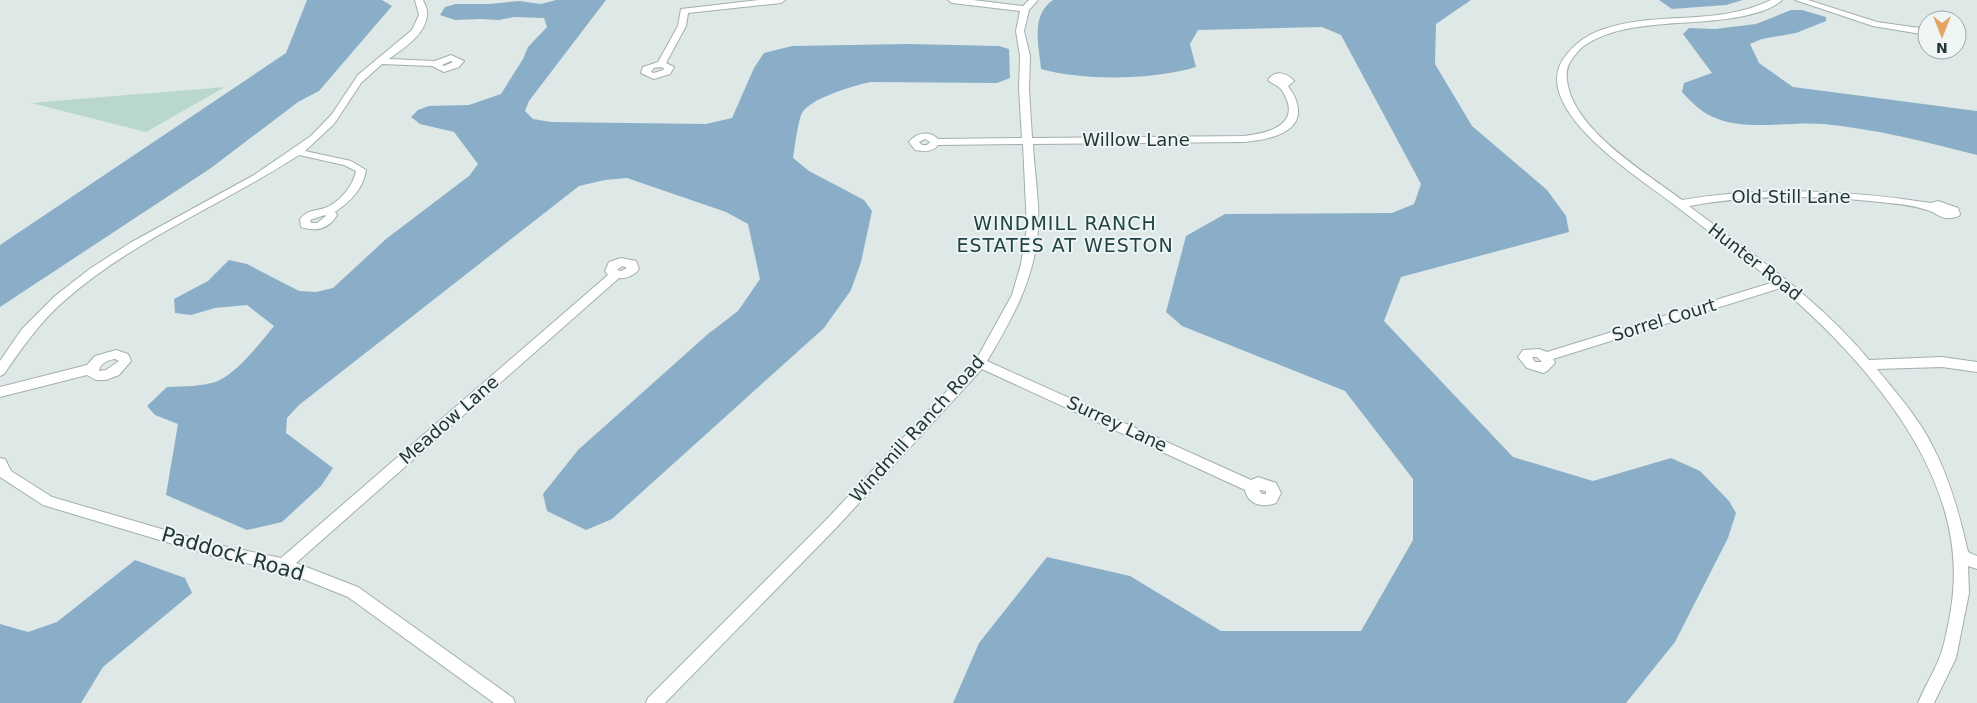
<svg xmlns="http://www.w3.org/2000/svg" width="1977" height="703" viewBox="0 0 1977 703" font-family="'DejaVu Sans',sans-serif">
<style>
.green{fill:#b9d7ca}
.water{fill:#8baec8}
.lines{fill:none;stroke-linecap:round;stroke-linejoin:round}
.street-casing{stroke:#a2afae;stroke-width:2}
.street{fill:#fff;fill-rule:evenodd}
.labels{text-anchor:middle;stroke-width:4;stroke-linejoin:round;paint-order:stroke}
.street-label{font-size:18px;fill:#213636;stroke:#eef5f4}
.neighbourhood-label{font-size:19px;letter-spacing:1px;fill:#204446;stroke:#eef5f4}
.near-street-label{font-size:21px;fill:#213636;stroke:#eef5f4}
</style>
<rect width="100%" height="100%" fill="#dee8e6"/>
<!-- green -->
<path class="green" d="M225 87 146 132 31 103Z"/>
<!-- water -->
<path class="water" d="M307 0H382L392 6 319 91 298 102 211 168 0 307V245L286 53Z
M556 0H606L529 101 525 111 533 119 551 122 706 124 732 118 754 68 764 53 792 46 908 44 999 46 1009 49 1010 78 997 83 871 82C855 85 807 99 801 115 797 128 795 145 793 158L809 171 864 200 872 211 861 262 851 290 824 328 612 519 586 530 547 511 543 494 578 450 708 334 738 311 760 279 748 224 726 212 627 178 605 180 579 186 299 405 287 418 286 433 333 468 321 486 282 522 247 530 166 495 178 424 155 415 147 406 167 387C183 386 202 387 218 381 237 373 261 342 274 326L247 305 215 308 191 315 175 313 174 299 208 281 229 260 247 264 299 291 316 292 333 288 386 239 469 176 478 164 454 132 420 124 411 117 418 110 429 106 469 105 501 94 523 59 528 47 547 27 544 18 514 17 499 20 481 19 455 20 440 15 445 7 456 4H489L519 1 541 4Z
M1053 0H1471L1436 24 1435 64 1472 126 1547 190 1566 216 1569 232 1401 277 1384 321 1513 457 1593 481 1671 458 1700 471 1729 501 1736 513 1728 538 1675 642 1626 703H953L979 643 1047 557 1130 576 1221 631H1361L1413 540V479L1345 391 1182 326 1166 312 1186 236 1225 214 1392 213 1414 204 1421 184 1341 35 1322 27 1198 30 1190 44 1196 67C1153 80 1084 81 1041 69 1039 45 1030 16 1053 0Z
M1659 0H1743L1726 5 1672 9Z
M1791 10H1802L1826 17V21L1796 33 1762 39 1750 44 1759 63 1793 87 1977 111V155C1927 142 1875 129 1824 124 1791 121 1749 131 1718 119 1703 114 1692 103 1682 92L1684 83 1712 73 1683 34 1689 28 1715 29 1756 24Z
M135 560 185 578 192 593 103 667 81 703H0V624L28 632 57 622Z"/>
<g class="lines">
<!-- street casing -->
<g class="street-casing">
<path id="street" d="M415 0H423C425 5 428 10 427 15 426 34 403 49 389 59L435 61 451 55 464 61 459 67 444 72 432 66 382 64 361 83 334 124 305 151 351 161 366 170C363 189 351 201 335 212L337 215C329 229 316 232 301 227L300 219C307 210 315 211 325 208 340 202 353 186 356 171L344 165 299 155C222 205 133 240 64 301 40 322 22 348 4 374L0 376V361L22 329 55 296 91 268 130 243 254 175 311 136 332 114 358 75 412 30 419 15ZM451 61 453 62 444 66 442 65ZM325 215 326 216 317 223H311L310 220Z
M759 0H785L781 3 688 13 686 26 666 63 674 67 670 74 654 79 641 73 643 67 658 62 678 26 681 9ZM660 67 664 68 663 70 654 73 651 72 654 68Z
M948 0H973L1023 6 1029 0H1038L1029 10 1024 31 1030 56 1029 89 1032 138 1244 136C1272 133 1304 123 1281 89 1278 85 1272 84 1268 80 1275 70 1286 72 1294 81L1288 86C1291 91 1296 97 1297 104 1305 134 1265 140 1244 142L1033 144C1034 170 1040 204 1038 229 1035 279 1012 319 987 361L1251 480 1258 477 1276 483 1281 493 1276 503C1263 508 1248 505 1245 490L982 369 836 528 665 703H646L648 698 826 520 976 360 1012 295 1021 264 1027 228 1023 144 938 145C933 152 924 152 915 150L909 142C916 133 929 130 938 139L1022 138 1019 89 1020 56 1016 31 1020 11 952 3ZM925 139 930 142 927 145H922L919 142ZM1259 490 1266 491V494H1262Z
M1771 0H1782C1773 9 1757 13 1744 16 1695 27 1628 17 1585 45 1580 48 1576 54 1572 59 1567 66 1566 72 1567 80 1572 129 1645 172 1682 200 1766 186 1847 190 1931 203L1938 201 1958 208 1960 214 1959 216C1940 222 1941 214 1927 210 1910 204 1888 203 1870 201 1809 195 1749 195 1689 206 1752 254 1819 299 1869 360L1942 357 1977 362V372L1942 367 1877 369C1897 394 1919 418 1933 447 1950 480 1960 516 1968 552L1977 556V569L1968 566 1969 593 1956 658 1934 703H1918C1924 688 1933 674 1939 659 1945 646 1952 607 1953 592 1964 472 1866 361 1781 288L1553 359 1555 363 1547 371 1543 373 1527 368 1518 357 1523 350 1539 349 1547 352 1774 282C1740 255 1706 229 1672 203 1638 177 1523 105 1567 54 1576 43 1587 35 1601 30 1656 10 1716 27 1771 0ZM1532 357H1537L1542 362H1535Z
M1795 0H1808L1877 22 1927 29V35L1873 26Z
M621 258 636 261 639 269C635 275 626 279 619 278L296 563 358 587 513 698 515 703H494L348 597 283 571 213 556 43 505 0 477V458L5 459 11 471 52 497 213 544 281 558 608 275 605 271 609 262ZM622 266 627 268 621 271 617 270Z
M116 350 128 354 131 361 119 375 106 380H96L87 375 0 397V387L87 365 95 356ZM115 359 119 361 106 370 99 371C100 363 108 360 115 359Z"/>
</g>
<!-- street -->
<use href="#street" class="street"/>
</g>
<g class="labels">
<!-- street labels -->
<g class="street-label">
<text x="1136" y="146">Willow Lane</text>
<text x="1791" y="203">Old Still Lane</text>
<text transform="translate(1755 262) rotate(38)" y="6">Hunter Road</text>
<text transform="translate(1664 320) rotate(-17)" y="6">Sorrel Court</text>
<text transform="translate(449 420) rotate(-41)" y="6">Meadow Lane</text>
<text transform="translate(1117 424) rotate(25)" y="6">Surrey Lane</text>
<text transform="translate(917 429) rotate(-48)" y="6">Windmill Ranch Road</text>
</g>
<!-- neighbourhood labels -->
<g class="neighbourhood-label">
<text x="1065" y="230">WINDMILL RANCH<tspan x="1065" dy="22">ESTATES AT WESTON</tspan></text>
</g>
<!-- near-street labels -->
<g class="near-street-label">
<text transform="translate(233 554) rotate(16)" y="7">Paddock Road</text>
</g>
</g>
<!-- north arrow -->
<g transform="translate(1942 35) rotate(180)"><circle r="24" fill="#eef5f4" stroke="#9ca9a8"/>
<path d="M0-4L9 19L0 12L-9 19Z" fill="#e3a561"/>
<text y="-8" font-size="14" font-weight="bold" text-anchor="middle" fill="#213636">N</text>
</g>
</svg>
